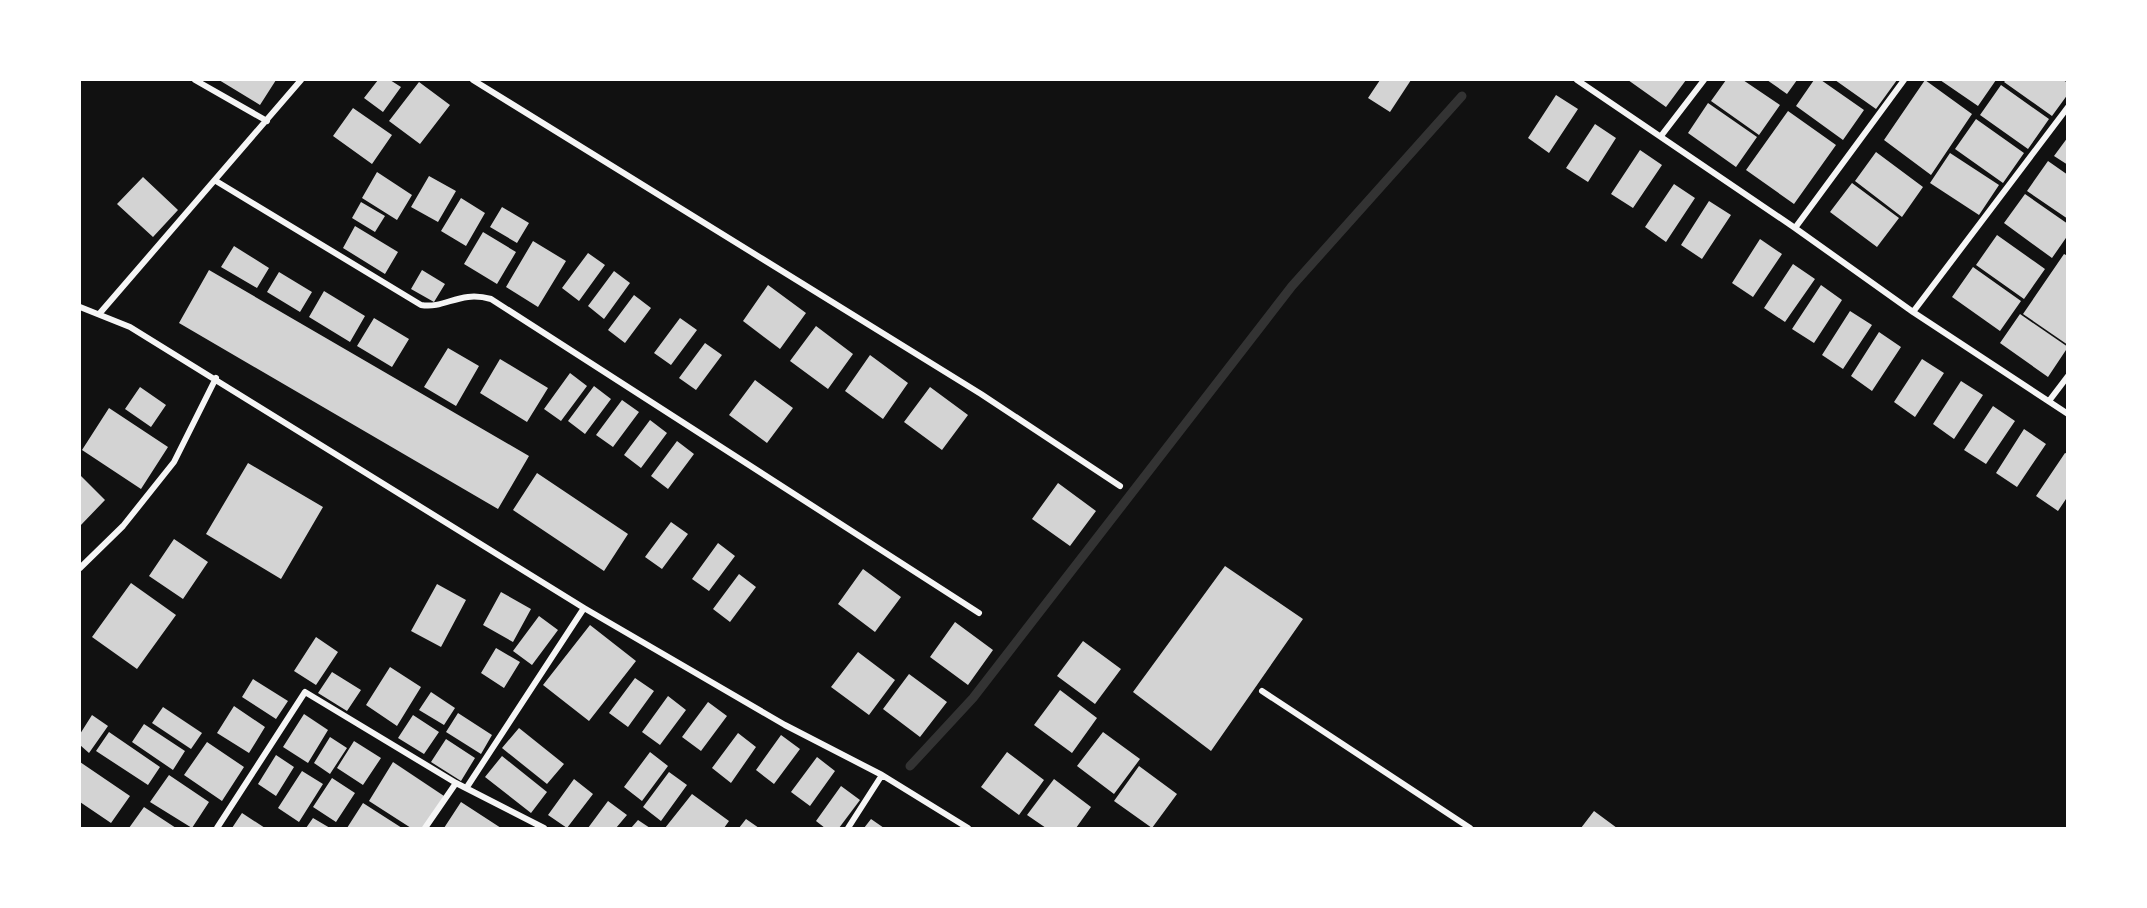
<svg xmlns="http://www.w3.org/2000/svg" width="2147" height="908" viewBox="0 0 2147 908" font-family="'PT Sans Narrow',sans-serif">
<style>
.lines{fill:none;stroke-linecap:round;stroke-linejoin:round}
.stream{stroke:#333;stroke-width:9}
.building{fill:#d3d3d3}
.minor{stroke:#f5f5f5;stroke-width:6}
</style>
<rect width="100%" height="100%" fill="#111"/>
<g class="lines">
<!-- stream -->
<path class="stream" d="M910 766 973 698 1292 286 1462 96"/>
</g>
<!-- building -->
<path class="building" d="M219 80H276L260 105Z
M378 80H390L401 87 383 112 364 98Z
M1380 80H1411L1390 112 1368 98Z
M1628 80H1686L1666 107Z
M1726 80H1743L1780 105 1759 135 1711 101Z
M1767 80H1797L1787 94Z
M1814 80H1821L1864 110 1843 140 1796 106Z
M1835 80H1897L1876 109Z
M1925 80 1972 114 1931 175 1884 140Z
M1940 80H1996L1978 106Z
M2006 80H2063L2068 83V94L2052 116 2004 82Z
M419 82 450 105 420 144 389 121Z
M2001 85 2049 119 2028 149 1980 115Z
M1556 95 1578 109 1549 153 1528 138Z
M1708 103 1757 137 1736 167 1688 133Z
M353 108 392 135 372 164 333 136Z
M1788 111 1836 145 1794 204 1746 170Z
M1976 119 2024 153 2003 183 1955 149Z
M1595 124 1616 138 1588 182 1566 168Z
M2068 137V165L2054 156Z
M1640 150 1662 165 1633 208 1611 194Z
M1876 152 1923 187 1902 217 1855 181Z
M1950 153 1999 185 1979 215 1930 183Z
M2048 161 2068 175V219L2027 191Z
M377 172 412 195 397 220 362 198Z
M429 176 456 191 438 222 411 207Z
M143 177 178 210 153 237 117 204Z
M1852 183 1899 218 1877 247 1830 212Z
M1674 184 1695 198 1666 242 1645 227Z
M2025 194 2068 224V235L2052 258 2004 223Z
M461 198 485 213 466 246 441 231Z
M1709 201 1731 215 1702 259 1681 245Z
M361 202 385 216 375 232 352 218Z
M502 207 529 223 517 243 490 227Z
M355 226 398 252 385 274 343 248Z
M483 232 516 252 497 284 464 264Z
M1997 235 2045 269 2024 299 1976 265Z
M1760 239 1782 254 1753 297 1732 283Z
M533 241 566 261 538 307 506 287Z
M234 246 269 268 257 288 221 267Z
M588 253 605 265 579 301 562 288Z
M2064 254 2068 256V345L2023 314Z
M1793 264 1815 279 1785 322 1764 308Z
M1973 267 2021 301 2000 331 1952 297Z
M209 270 529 456 498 509 179 323Z
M422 270 445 284 434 302 411 289Z
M614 271 630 283 604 319 588 306Z
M279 272 312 292 300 312 267 292Z
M768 285 806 313 780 349 743 321Z
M1821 285 1842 300 1814 343 1792 329Z
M324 291 365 316 350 342 309 317Z
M634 295 651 308 625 343 608 330Z
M1850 311 1872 325 1843 369 1822 355Z
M2020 314 2068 347 2048 377 2000 343Z
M374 318 409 339 392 367 357 346Z
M680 318 697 330 671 365 654 353Z
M816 326 853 354 828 389 790 361Z
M1879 332 1901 347 1872 391 1851 376Z
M705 343 722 355 696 390 679 378Z
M448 348 479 366 456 406 424 387Z
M870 355 908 383 883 419 845 391Z
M500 359 548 388 527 422 480 393Z
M1922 359 1944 373 1915 417 1894 402Z
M570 373 587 386 561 421 544 409Z
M755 380 793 408 767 443 729 415Z
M1961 381 1983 395 1954 439 1933 424Z
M594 386 611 399 585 434 568 421Z
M140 387 166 405 151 427 125 409Z
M930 387 968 415 942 450 904 422Z
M622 400 639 412 613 447 596 435Z
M1993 406 2015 421 1986 464 1964 450Z
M109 408 168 447 141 489 82 450Z
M650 420 667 433 641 468 624 455Z
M2024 429 2046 444 2017 487 1996 473Z
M677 441 694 454 668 489 651 476Z
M2065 453 2068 454V496L2058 511 2036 496Z
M248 463 323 507 281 579 206 534Z
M537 473 628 534 604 571 513 510Z
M80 475 105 500 80 526Z
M1058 483 1096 511 1070 546 1032 519Z
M671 522 688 534 662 569 645 557Z
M174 539 208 562 183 599 149 576Z
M718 543 735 556 709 591 692 579Z
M1225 566 1303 619 1211 751 1133 692Z
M863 569 901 597 875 632 838 604Z
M739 574 756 587 730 622 713 609Z
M131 583 176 615 137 669 92 637Z
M437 584 466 600 441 647 411 631Z
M501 592 531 609 513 642 483 625Z
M539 616 558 630 532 665 513 651Z
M955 622 993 650 968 685 930 657Z
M590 625 636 661 589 721 543 685Z
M316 637 338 652 316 685 294 671Z
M1083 641 1121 669 1095 704 1057 676Z
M496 648 520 662 504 688 481 673Z
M858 652 895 680 869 715 831 687Z
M390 667 421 687 397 726 366 705Z
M332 672 361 690 347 711 318 693Z
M909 674 947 702 920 737 883 709Z
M635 678 654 691 628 727 609 713Z
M253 679 288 701 276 719 242 697Z
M1060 690 1097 718 1072 753 1034 725Z
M431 692 455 708 444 725 419 710Z
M668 696 686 710 660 745 642 732Z
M708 702 727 716 701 751 682 737Z
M234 706 265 727 249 753 217 733Z
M163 707 202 733 191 749 152 723Z
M458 713 492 735 481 754 446 732Z
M304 714 328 730 308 763 283 747Z
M92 715 108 726 89 753 80 745V734Z
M413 715 439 732 424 754 398 738Z
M144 724 185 751 173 770 132 742Z
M519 728 564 764 547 784 502 748Z
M109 732 160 767 148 785 96 751Z
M1103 732 1140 759 1114 794 1077 766Z
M738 733 756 747 731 783 712 768Z
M781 735 800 749 774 784 756 770Z
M330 737 347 748 330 774 314 763Z
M446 739 475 758 461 781 431 762Z
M354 741 381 758 363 785 337 768Z
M207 742 244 767 222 801 184 775Z
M650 752 668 766 642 801 624 787Z
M1007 752 1044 780 1019 815 981 787Z
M276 755 294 767 276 796 258 784Z
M502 756 547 792 531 813 485 777Z
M817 757 835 771 810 806 791 792Z
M80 762 130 796 111 823 80 802Z
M393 762 444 796 423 828H411L369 801Z
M1139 766 1177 794 1152 828 1114 801Z
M302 771 323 784 299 822 278 808Z
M669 772 687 785 661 821 643 807Z
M169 775 209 802 192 828 150 802Z
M332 778 355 793 336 822 313 807Z
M574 779 593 794 567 828 548 815Z
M1054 779 1091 807 1076 828H1046L1027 815Z
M841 786 860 800 839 828H825L816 821Z
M692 794 729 821 724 828H665Z
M608 801 627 815 616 828H588Z
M461 802 501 828H444Z
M363 803 402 828H347Z
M144 807 176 828H129Z
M1594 811 1617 828H1581Z
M242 813 265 828H232Z
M313 818 330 828H306Z
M746 819 759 828H739Z
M871 819 884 828H864Z
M638 820 650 828H631Z"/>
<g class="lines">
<!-- minor -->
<path class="minor" d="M195 80 267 121
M473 80 981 394 1120 486
M1577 80 1795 228 1913 312 2068 414
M1661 136 1704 80
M216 181 421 305C446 309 459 290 491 299L979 613
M1795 228 1904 80
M80 307 130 327 584 608 785 725 882 775 968 828
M1913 312 2068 107
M100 313 301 80
M2049 401 2068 376
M80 568 123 526 174 462 216 378
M1262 691 1470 828
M467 787 584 608
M217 828 305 692 456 783 544 828
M425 828 456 783
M848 828 882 775"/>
</g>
<!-- border -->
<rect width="2147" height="908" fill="none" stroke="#ffffff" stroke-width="162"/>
</svg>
